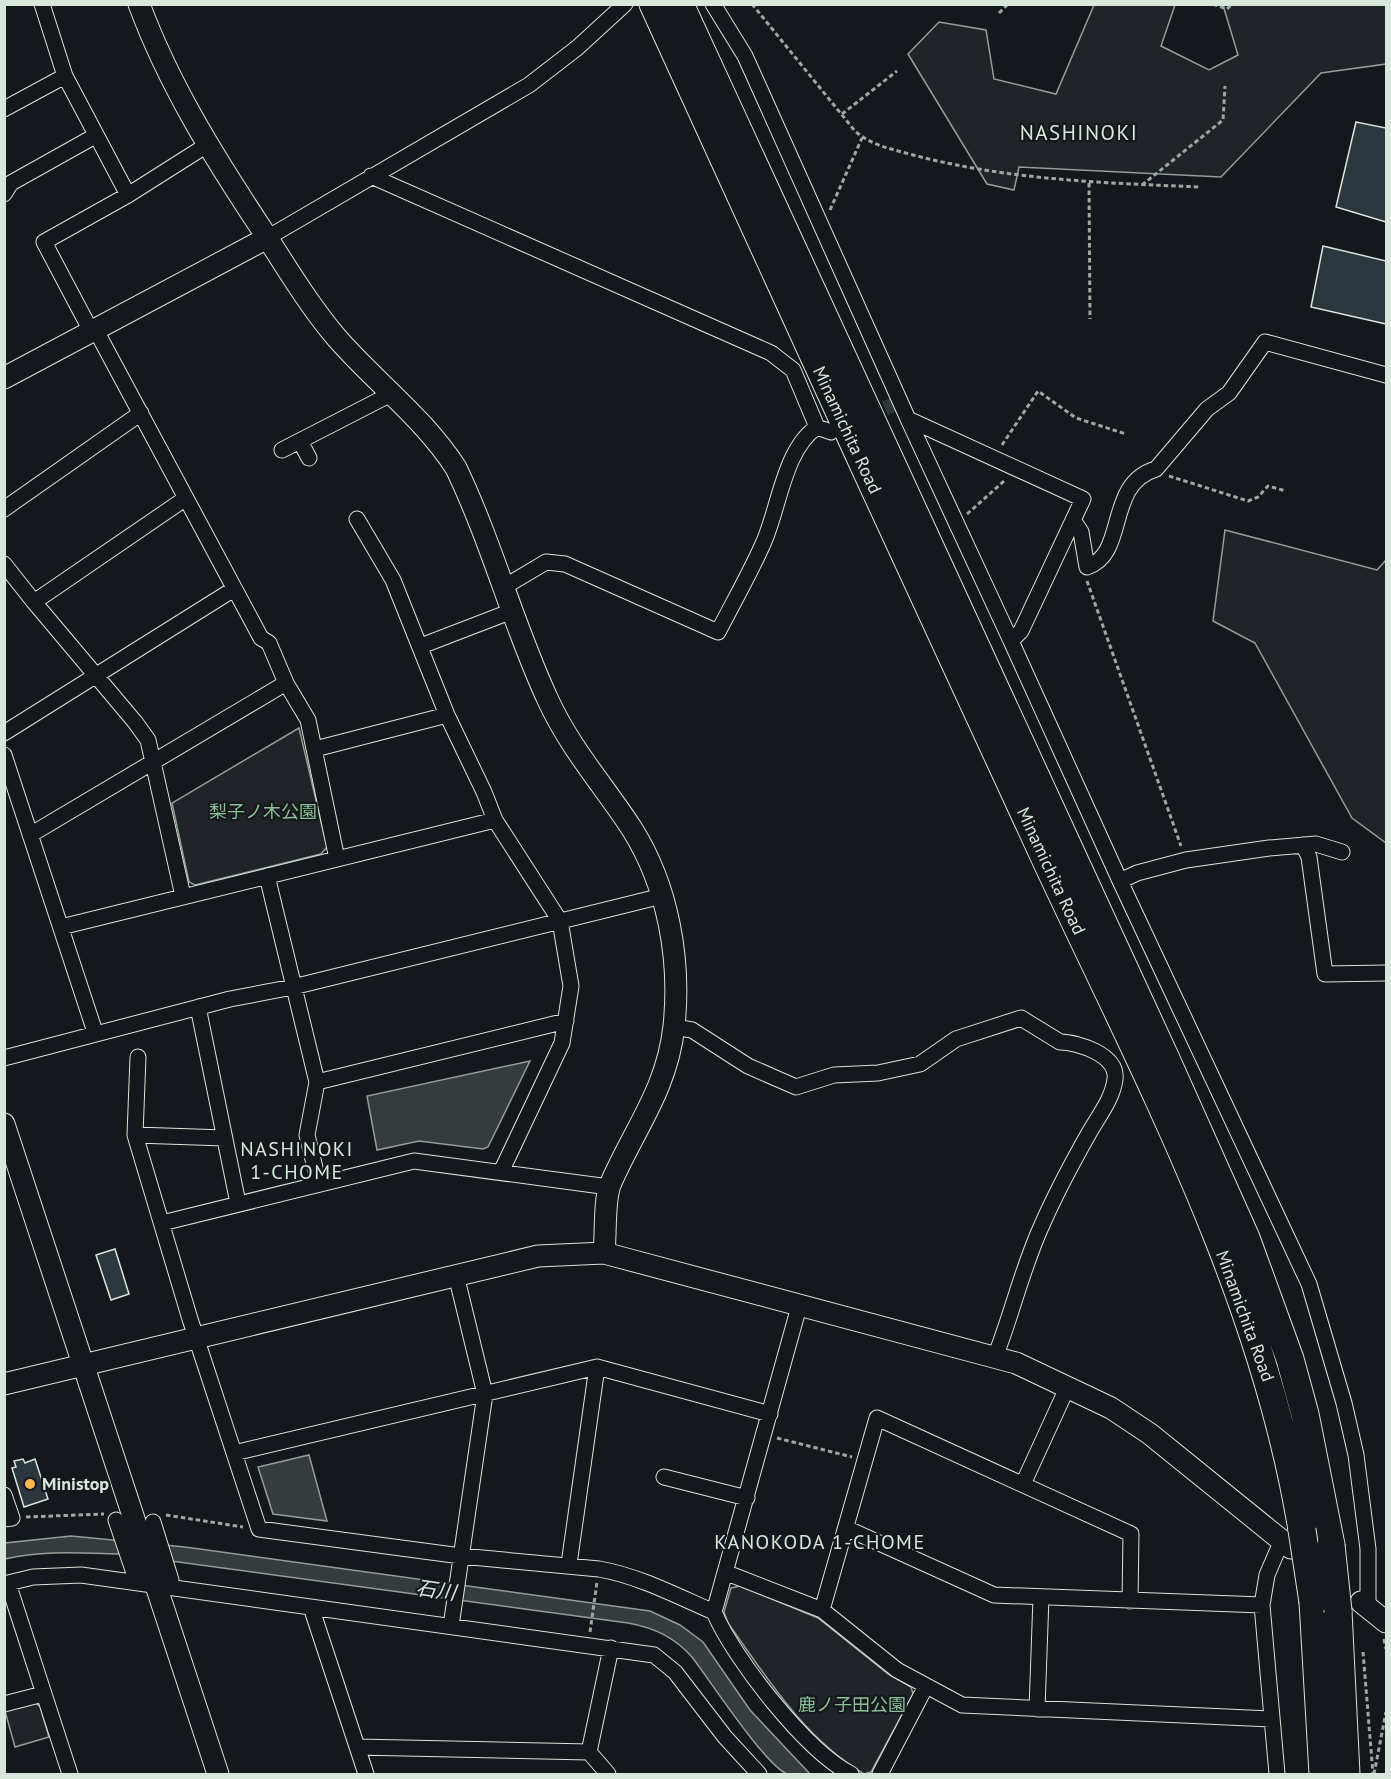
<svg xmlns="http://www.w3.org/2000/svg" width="1391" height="1779" viewBox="0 0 1391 1779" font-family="'PT Sans','Noto Sans JP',sans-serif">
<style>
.green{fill:#202428;stroke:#939e99;stroke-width:1.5}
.water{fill:#363b3e;stroke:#939e99;stroke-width:1.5}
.building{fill:#2c363c;stroke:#d8e6dc;stroke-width:1.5}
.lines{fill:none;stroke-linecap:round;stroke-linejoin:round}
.street-tunnel{stroke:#313739;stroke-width:15;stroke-dasharray:15 8;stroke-linecap:butt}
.street-casing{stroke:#d8e6dc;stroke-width:17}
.secondary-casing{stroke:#d8e6dc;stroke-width:23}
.highway-casing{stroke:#d8e6dc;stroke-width:29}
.path{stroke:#9da8a2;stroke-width:3;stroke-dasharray:4.5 3;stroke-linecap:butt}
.street{stroke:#14181c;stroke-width:15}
.secondary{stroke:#14181c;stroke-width:21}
.highway{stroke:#14181c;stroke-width:27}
.highway-bridge-casing{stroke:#d8e6dc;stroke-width:29;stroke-linecap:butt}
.highway-bridge{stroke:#14181c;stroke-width:27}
.poi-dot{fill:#ffb74d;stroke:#14181c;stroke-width:2}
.labels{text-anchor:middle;stroke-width:4.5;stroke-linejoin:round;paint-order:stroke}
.street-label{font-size:18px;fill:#d8e6dc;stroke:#14181c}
.park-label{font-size:18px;fill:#8ac095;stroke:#14181c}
.poi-label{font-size:18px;font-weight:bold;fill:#d8e6dc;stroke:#14181c;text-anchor:start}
.neighbourhood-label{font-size:20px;letter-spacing:1.5px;fill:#d8e6dc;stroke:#14181c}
.water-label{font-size:20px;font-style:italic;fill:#d8e6dc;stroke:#14181c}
.quarter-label{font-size:21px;letter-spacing:1.5px;fill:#d8e6dc;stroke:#14181c}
</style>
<rect width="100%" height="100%" fill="#14181c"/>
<!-- green -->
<path class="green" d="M1094 5H1175L1161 46 1209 70 1238 55 1223 5H1386V64L1321 73 1221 177 1019 167 1014 190 987 184 908 54 939 22 986 30 994 79 1056 94Z
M1225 530 1377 570 1386 560V843L1352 818 1255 643 1213 621Z
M299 728 327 847 321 854 195 885 189 882 172 803Z
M740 1586 818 1618 888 1674 911 1687 913 1694 871 1772 864 1774C805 1739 767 1678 728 1623L724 1612 731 1588Z
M35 1703 40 1706 49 1737 15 1747 5 1711Z"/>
<!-- water -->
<path class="water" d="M530 1061 488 1147 483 1149 419 1141 377 1150 367 1096Z
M309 1455 327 1521 273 1514 258 1467Z
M71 1536 185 1547 650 1611 680 1625 703 1642 750 1710 810 1774C804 1774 793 1777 787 1774 765 1765 709 1679 692 1657 674 1637 655 1628 628 1623L119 1554C81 1553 42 1550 5 1559V1543Z"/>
<!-- building -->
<path class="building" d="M1356 122 1386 128V222L1336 207Z
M1323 246 1386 261V324L1311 307Z
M115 1249 129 1294 111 1300 96 1255Z
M23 1459 25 1463 35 1459 48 1499 24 1507 12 1468 16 1467 14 1461Z"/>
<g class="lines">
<!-- street-tunnel -->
<path class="street-tunnel" d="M864 418 899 402"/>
<!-- street casing -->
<g class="street-casing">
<path id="street" d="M42 4 65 76 128 195
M713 4 745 56 908 419 1083 499 1021 631 1011 641 1120 881 1309 1284 1344 1403 1356 1455 1368 1549V1607
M4 109 65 76
M207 145 128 195 44 242 91 331 99 336 261 638 269 643 286 683 308 720 337 859
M371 176 771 353 793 370 817 427
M4 194 11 183 95 136
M267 238 529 85 577 48 625 4
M908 419 1011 641
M300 441 309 458
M282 450 391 394
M4 509 141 413
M357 519 393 580 447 715 484 792 495 820 560 921 571 986 562 1043 501 1172
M1073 520 1081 532 1087 567C1128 554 1105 484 1156 469L1207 409 1229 393 1265 342 1386 375
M4 564 34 602 135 722 148 740 183 896
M504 587 546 562 565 564 718 632C733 603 749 575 762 546 779 511 783 450 817 427L831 432
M34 602 186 498
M421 646 512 611
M4 733 234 589
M315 749 447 715
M4 755 95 1032
M30 835 286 683
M1303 845 1309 857 1325 974 1386 973
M267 876 317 1082 307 1135 319 1184
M1120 881 1137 873 1186 860 1269 848 1316 844 1342 852
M61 927 495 820
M198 1007 238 1203
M674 1027 692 1030 748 1066 796 1087 834 1075 878 1073 920 1064 956 1039 1021 1018 1060 1042C1078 1042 1118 1055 1115 1079 1113 1098 1098 1117 1089 1133 1072 1163 1055 1195 1041 1227 1022 1269 1012 1314 995 1357
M138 1057 135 1135 190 1319 259 1529 461 1556 599 1569C639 1576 677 1596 714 1612 734 1659 806 1751 851 1774
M4 1058 230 999 293 987 662 896
M317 1082 566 1021
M135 1135 225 1138
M162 1223 414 1161 609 1187
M234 1453 597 1367 770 1414
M664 1477 747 1498
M1023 1484 1068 1386
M4 1495 12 1518 4 1519
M116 1520 135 1576
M153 1522 171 1580
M846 1528 994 1595 1262 1605
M569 1564 597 1367
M727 1573 822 1610 897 1670 962 1705 1271 1719
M8 1583 70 1774
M4 1584 33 1577 81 1575 654 1655 675 1672 725 1737 759 1774
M311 1607 366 1774
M822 1610 877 1418 1131 1534 1130 1601
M714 1612 800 1303
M451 1626 485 1394 456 1275
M4 1704 43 1694
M1037 1709 1041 1597
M357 1747 589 1752
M608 1774 589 1752 611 1648
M880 1774 926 1686
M1277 1774 1262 1605 1267 1575 1282 1540"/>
</g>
<!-- secondary casing -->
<g class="secondary-casing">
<path id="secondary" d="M139 4C169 85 214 157 261 228 285 265 308 304 336 337 375 382 424 418 456 468 492 543 513 625 548 700 570 748 604 786 632 829 668 886 681 959 674 1026 667 1090 634 1129 610 1185 604 1201 606 1234 604 1253
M4 378 267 238
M4 1124 218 1774
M4 1384 538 1256 604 1253 1016 1363 1111 1408 1150 1434 1291 1548
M1361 1602 1386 1622"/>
</g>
<!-- highway casing -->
<g class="highway-casing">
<path id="highway" d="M653 4C782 288 912 571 1043 854 1144 1072 1263 1290 1302 1530
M680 4 1166 1059 1246 1238 1290 1359 1305 1414 1331 1545
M1313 1602 1323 1774
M1338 1611 1346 1774"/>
</g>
<!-- path -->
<path class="path" d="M752 4 855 131C872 146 892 149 913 155 1008 180 1104 183 1201 187
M1213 4 1227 9 1232 4
M999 13 1008 4
M842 114 897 71
M1089 183 1090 319
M1142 185 1223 120 1225 86
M830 210 862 138
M1002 445 1038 391 1076 418 1126 434
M1169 476 1248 501 1258 497 1268 486 1286 491
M967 514 1004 481
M1087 581 1181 846
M777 1438 852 1457
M166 1515 243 1527
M26 1517 104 1514
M590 1632 597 1582
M1384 1639 1386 1649
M1363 1652 1373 1774
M1374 1774 1386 1712"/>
<!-- street -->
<use href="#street" class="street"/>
<!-- secondary -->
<use href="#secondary" class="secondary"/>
<!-- highway -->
<use href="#highway" class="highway"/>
<!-- highway-bridge casing -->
<g class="highway-bridge-casing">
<path id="highway-bridge" d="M1302 1530 1313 1602
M1331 1545 1338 1611"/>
</g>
<!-- highway-bridge -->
<use href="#highway-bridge" class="highway-bridge"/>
</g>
<!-- markers -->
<circle class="poi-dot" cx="30" cy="1484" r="6"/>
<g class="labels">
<!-- street labels -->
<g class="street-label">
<text transform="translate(847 430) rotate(65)" y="6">Minamichita Road</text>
<text transform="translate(1051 871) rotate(65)" y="6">Minamichita Road</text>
<text transform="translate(1245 1316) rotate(70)" y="6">Minamichita Road</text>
</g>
<!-- park labels -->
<g class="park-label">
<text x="263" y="818">梨子ノ木公園</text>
<text x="852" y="1711">鹿ノ子田公園</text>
</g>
<!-- poi labels -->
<g class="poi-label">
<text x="42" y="1490">Ministop</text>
</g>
<!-- neighbourhood labels -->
<g class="neighbourhood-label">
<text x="297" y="1156">NASHINOKI<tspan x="297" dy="23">1-CHOME</tspan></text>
<text x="820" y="1549">KANOKODA 1-CHOME</text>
</g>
<!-- water labels -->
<g class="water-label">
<text transform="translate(436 1590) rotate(8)" y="7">石川</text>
</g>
<!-- quarter labels -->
<g class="quarter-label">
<text x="1079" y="140">NASHINOKI</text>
</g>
</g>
<!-- border -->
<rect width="1391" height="1779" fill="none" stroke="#d8e6dc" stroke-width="12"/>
</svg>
